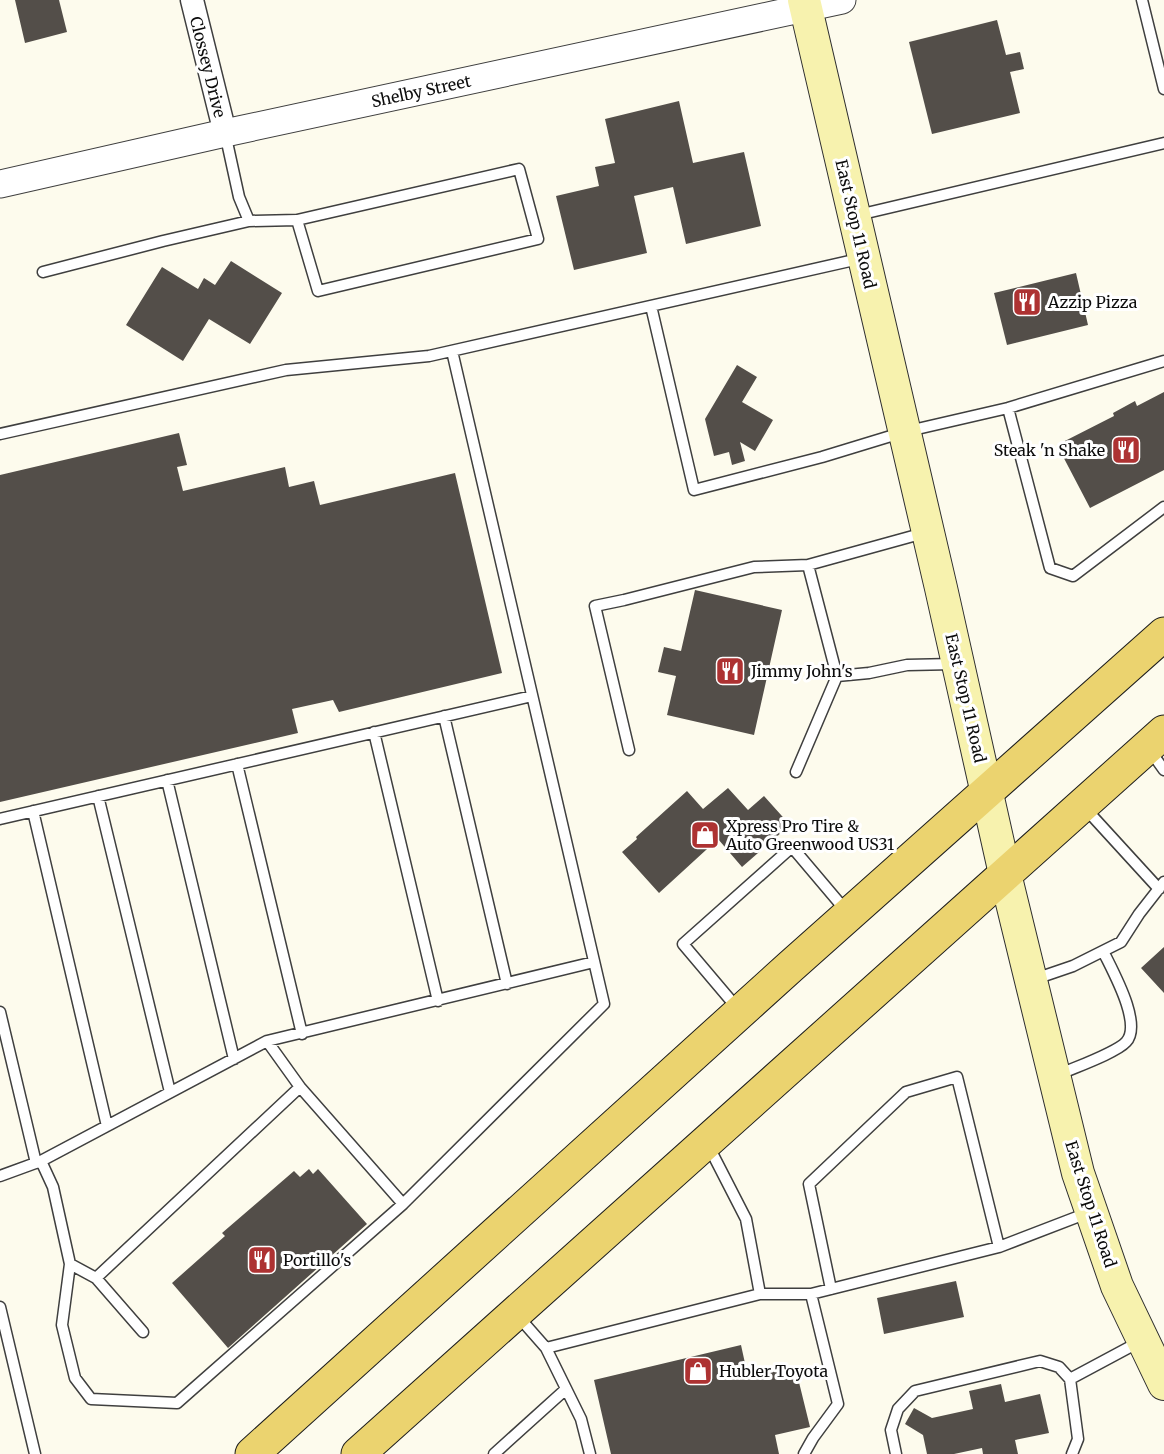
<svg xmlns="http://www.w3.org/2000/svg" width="1164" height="1454" viewBox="0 0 1164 1454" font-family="Merriweather,serif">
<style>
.building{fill:#534e49}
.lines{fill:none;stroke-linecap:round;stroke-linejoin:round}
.service-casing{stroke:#3f3f3f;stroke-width:13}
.minor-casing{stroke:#3f3f3f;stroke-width:25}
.tertiary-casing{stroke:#3f3f3f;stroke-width:29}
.secondary-casing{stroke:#2e2e2e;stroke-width:34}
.primary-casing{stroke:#1d1d1d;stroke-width:35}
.service{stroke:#fff;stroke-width:10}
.minor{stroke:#fff;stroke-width:22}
.tertiary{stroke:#fff;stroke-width:27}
.secondary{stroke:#f7f2ae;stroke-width:32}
.primary{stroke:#ebd36f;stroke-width:33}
.labels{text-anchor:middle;stroke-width:6;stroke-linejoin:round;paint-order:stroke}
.street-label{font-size:16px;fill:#0c0c0c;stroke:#fff}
.poi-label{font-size:16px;fill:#0c0c0c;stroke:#fff;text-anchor:start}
</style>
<rect width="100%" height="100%" fill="#fdfbed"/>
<!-- building -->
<path class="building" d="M15 0H59L67 32 25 43Z
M997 20 1006 55 1020 52 1024 69 1010 72 1020 113 932 134 909 42Z
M679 101 693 163 744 152 761 226 686 244 673 187 634 196 647 253 574 270 556 196 599 186 595 167 615 163 605 119Z
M231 261 282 293 250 344 209 319 183 361 126 325 162 267 198 289 204 278 215 285Z
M1076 273 1088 325 1007 345 994 293Z
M737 365 757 377 742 402 773 420 755 451 740 442 745 461 732 465 729 452 714 456 705 419Z
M1164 392V470L1090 508 1057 445 1114 416 1113 413 1135 401 1137 406Z
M179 433 187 465 177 467 183 491 285 467 289 487 314 481 320 505 455 473 502 673 339 712 333 700 292 709 298 733 0 802V475Z
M695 590 782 610 754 735 667 715 676 676 658 672 664 647 681 651Z
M728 788 748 810 764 796 790 825 742 867 718 839 659 893 622 852 637 839 636 837 687 791 703 809Z
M1164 947V993L1141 968Z
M309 1169 313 1174 318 1169 367 1224 228 1348 172 1283 225 1236 222 1233 294 1171 300 1177Z
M956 1281 964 1317 884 1334 877 1298Z
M741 1345 748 1377 795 1366 810 1427 775 1435 779 1454H611L594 1380Z
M1001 1384 1005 1402 1040 1394 1049 1433 1015 1440 1018 1454H983L982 1448 954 1454H927L923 1435 905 1424 914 1408 932 1418 973 1409 969 1391Z"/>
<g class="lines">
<!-- service casing -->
<g class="service-casing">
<path id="service" d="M1142 0 1164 89
M225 133 239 197 249 221 297 220 318 291 538 239 519 169 297 220
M858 215 1164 143
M43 272 163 241 249 221
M651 306 694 490 822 457 904 432 1008 408 1164 361
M1008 408 1050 568 1073 576 1164 507
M0 434 286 370 429 356 863 258
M808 565 837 676 869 673 907 665 954 664
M444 716 507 984
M374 732 438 1001
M1149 749 1164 770
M629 750 595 606 624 600 754 567 808 565 924 533
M237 764 302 1034
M796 772 837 676
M167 780 234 1059
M98 796 170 1092
M1084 807 1159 889
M33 811 107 1126
M0 819 532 696
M1032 980 1073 966 1121 942 1139 914 1164 882
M738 1009 683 944 792 847 847 912
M0 1012 36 1163
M1058 1075C1073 1068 1116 1053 1126 1042 1143 1024 1112 970 1103 951
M300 1087 403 1204
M41 1161 267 1041 594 962
M0 1176 41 1161 53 1187 70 1264 96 1278 143 1332
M70 1264 62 1325 75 1378 91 1399 177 1403 403 1204 604 1004 452 351
M96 1278 300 1087 267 1041
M831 1289 809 1184 906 1092 957 1077 999 1247
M760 1294H811
M0 1307 35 1454
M517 1315 546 1348 760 1294 746 1219 708 1145
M546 1348 581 1419 590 1454
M1070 1379 1141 1341
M494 1454 566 1389
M804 1454 813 1438 838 1404 811 1294 999 1247 1090 1212
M896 1454 891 1430 898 1409 915 1391 1040 1361 1059 1367 1070 1379 1078 1439 1072 1454"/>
</g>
<!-- minor casing -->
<g class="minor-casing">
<path id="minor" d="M192 0 225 133"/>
</g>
<!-- tertiary casing -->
<g class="tertiary-casing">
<path id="tertiary" d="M0 184 225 133 842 0"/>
</g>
<!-- secondary casing -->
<g class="secondary-casing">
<path id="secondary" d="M804 0 941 588 1005 874 1078 1173 1117 1286 1164 1384"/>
</g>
<!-- primary casing -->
<g class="primary-casing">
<path id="primary" d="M252 1454 790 967 1164 634
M358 1454 1164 732"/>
</g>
<!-- service -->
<use href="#service" class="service"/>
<!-- minor -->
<use href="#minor" class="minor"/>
<!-- tertiary -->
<use href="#tertiary" class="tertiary"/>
<!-- secondary -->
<use href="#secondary" class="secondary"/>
<!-- primary -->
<use href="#primary" class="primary"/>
</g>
<!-- icons -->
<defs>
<g id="restaurant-square" transform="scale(1.5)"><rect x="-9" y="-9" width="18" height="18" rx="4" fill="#ad3232" stroke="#fff"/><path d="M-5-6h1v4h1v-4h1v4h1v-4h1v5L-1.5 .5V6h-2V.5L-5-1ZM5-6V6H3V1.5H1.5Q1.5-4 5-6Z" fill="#fff"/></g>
<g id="shop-square" transform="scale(1.5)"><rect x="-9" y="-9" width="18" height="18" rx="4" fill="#ad3232" stroke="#fff"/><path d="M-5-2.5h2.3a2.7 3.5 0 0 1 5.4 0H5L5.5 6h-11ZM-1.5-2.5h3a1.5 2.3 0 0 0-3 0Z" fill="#fff"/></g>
</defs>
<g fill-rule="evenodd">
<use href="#restaurant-square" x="1027" y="302"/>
<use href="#restaurant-square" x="1126" y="450"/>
<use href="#restaurant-square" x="730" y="671"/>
<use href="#shop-square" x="705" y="835"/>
<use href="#restaurant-square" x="262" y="1260"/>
<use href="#shop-square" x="698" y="1371"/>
</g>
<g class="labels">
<!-- street labels -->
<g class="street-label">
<text transform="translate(208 67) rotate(76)" y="6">Clossey Drive</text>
<text transform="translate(421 91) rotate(-12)" y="6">Shelby Street</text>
<text transform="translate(856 224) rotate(77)" y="6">East Stop 11 Road</text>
<text transform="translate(966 698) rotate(77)" y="6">East Stop 11 Road</text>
<text transform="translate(1091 1204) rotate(72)" y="6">East Stop 11 Road</text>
</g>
<!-- poi labels -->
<g class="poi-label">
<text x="1048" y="308">Azzip Pizza</text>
<text x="1105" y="456" text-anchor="end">Steak 'n Shake</text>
<text x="751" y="677">Jimmy John's</text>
<text x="726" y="832">Xpress Pro Tire &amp;<tspan x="726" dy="18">Auto Greenwood US31</tspan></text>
<text x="283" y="1266">Portillo's</text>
<text x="719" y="1377">Hubler Toyota</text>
</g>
</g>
</svg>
